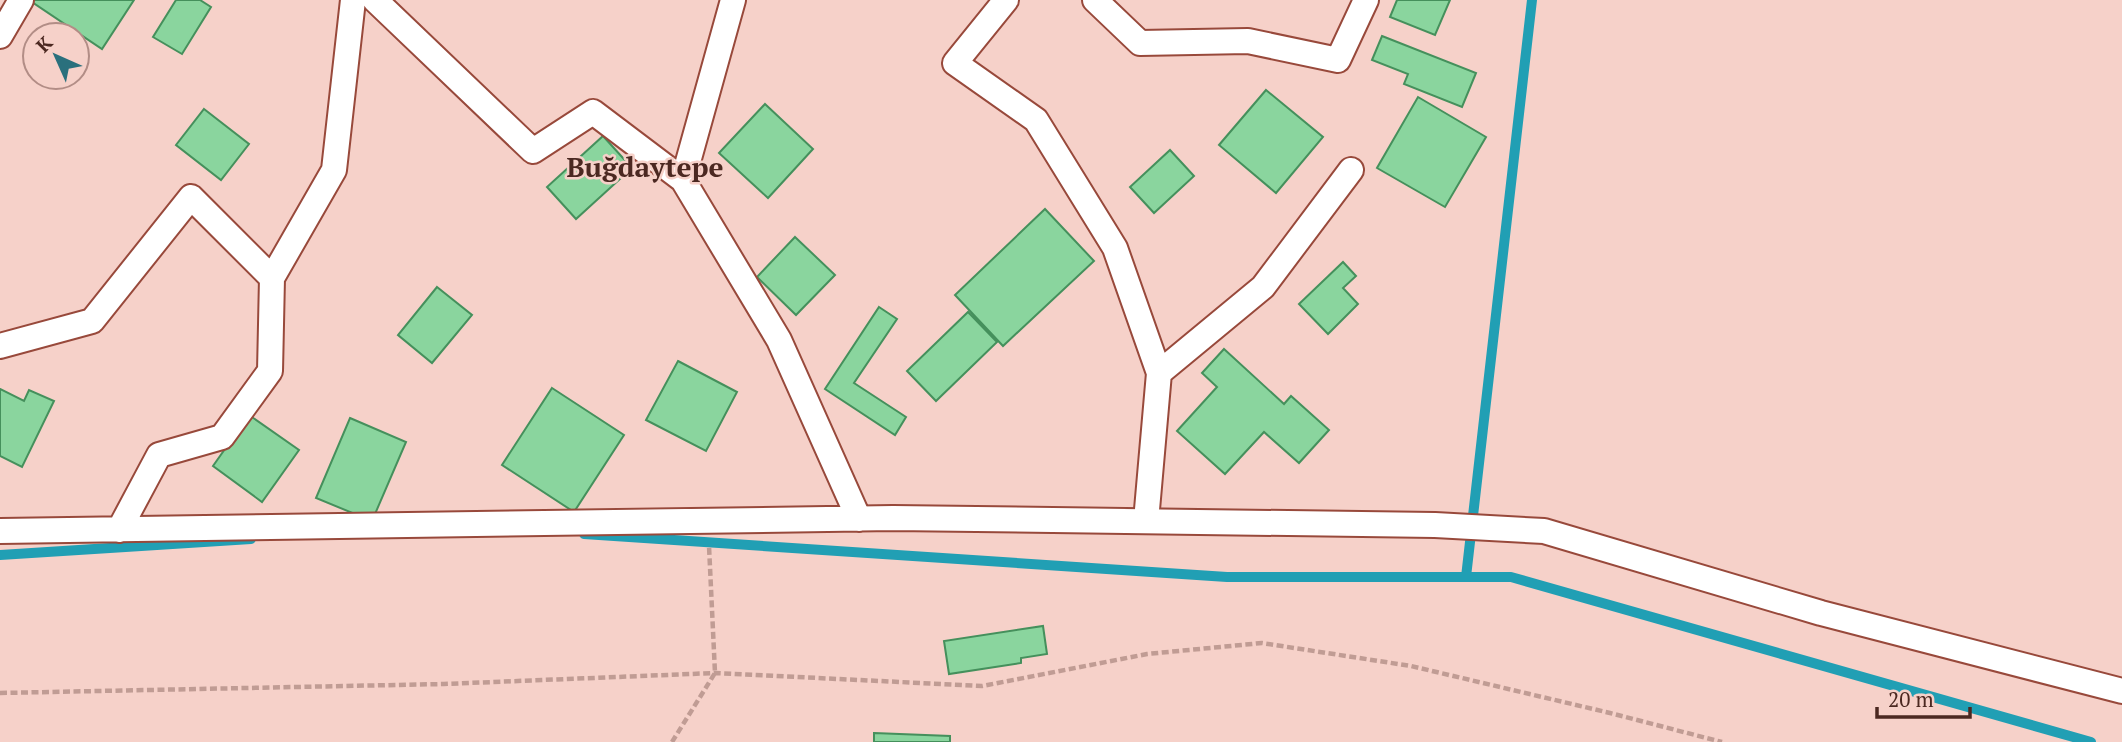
<svg xmlns="http://www.w3.org/2000/svg" width="2122" height="742" viewBox="0 0 2122 742" font-family="'PT Serif',serif">
<style>
.lines{fill:none;stroke-linecap:round;stroke-linejoin:round}
.stream{stroke:#219fb4;stroke-width:10}
.building{fill:#8ad59e;stroke:#45905c;stroke-width:2}
.street-casing{stroke:#98493b;stroke-width:28}
.path{stroke:#c09c94;stroke-width:4.5;stroke-dasharray:7 3.5;stroke-linecap:butt}
.street{stroke:#fff;stroke-width:24}
.labels{text-anchor:middle;stroke-width:5;stroke-linejoin:round;paint-order:stroke}
.quarter-label{font-size:28px;font-weight:bold;fill:#4b2821;stroke:#f6d1c9}
</style>
<rect width="100%" height="100%" fill="#f6d1c9"/>
<g class="lines">
<!-- stream -->
<path class="stream" d="M584 534 1227 577H1511L2091 742
M0 555 251 539
M1466 577 1532 0"/>
</g>
<!-- building -->
<path class="building" d="M34 0H134L102 49 32 2Z
M176 0H200L211 7 182 54 153 37Z
M1397 0H1450L1435 35 1390 17Z
M1382 36 1476 73 1462 107 1404 84 1408 74 1372 60Z
M1266 90 1323 137 1276 193 1219 145Z
M1418 97 1486 137 1445 207 1377 168Z
M765 104 813 149 768 198 719 153Z
M204 109 249 144 221 180 176 145Z
M603 136 632 168 576 219 547 187Z
M1170 150 1194 176 1154 213 1130 187Z
M1045 209 1094 261 1003 346 955 295Z
M795 237 835 275 796 315 757 277Z
M1343 262 1356 276 1343 288 1358 304 1328 334 1299 304Z
M437 287 472 315 432 363 398 335Z
M879 307 897 319 854 383 906 417 895 435 825 389Z
M968 312 997 342 936 401 907 371Z
M1224 349 1284 404 1291 396 1329 430 1299 463 1264 432 1225 474 1177 431 1217 387 1202 373Z
M678 361 737 392 706 451 646 420Z
M552 388 624 435 574 512 502 465Z
M0 389 24 401 29 390 54 401 22 467 0 456Z
M249 415 299 450 262 502 213 466Z
M350 418 406 442 372 521 316 498Z
M1043 626 1047 654 1021 658V663L949 674 944 641Z
M874 733 950 736V742H874Z"/>
<g class="lines">
<!-- street casing -->
<g class="street-casing">
<path id="street" d="M375 0 533 151 593 112 683 180
M733 0 683 180 779 340 859 519
M1006 0 955 63 1036 120 1115 248 1159 373 1146 521
M1095 0 1140 43 1248 41 1338 60 1366 0
M0 36 21 0
M272 278 334 170 353 0
M0 346 92 321 191 197 272 278 270 371 222 437 159 455 119 530
M1159 373 1263 287 1351 170
M0 531 893 518 1435 525 1544 531 1821 613 2122 691"/>
</g>
<!-- path -->
<path class="path" d="M0 693 444 684 715 673 982 686 1147 654 1262 643 1411 666 1610 713 1722 742
M672 742 715 673 709 546"/>
<!-- street -->
<use href="#street" class="street"/>
</g>
<g class="labels">
<!-- quarter labels -->
<g class="quarter-label">
<text x="645" y="177">Buğdaytepe</text>
</g>
</g>
<!-- north arrow -->
<g transform="translate(56 56) rotate(315)"><circle r="33" fill="#f6d1c9" stroke="#b28d86" stroke-width="2"/>
<path d="M0-5L12 26L0 18L-12 26Z" fill="#2a707d"/>
<text y="-10" font-size="19" font-weight="bold" text-anchor="middle" fill="#4b2821">K</text>
</g>
<!-- scale -->
<path d="M1877 707v10h93v-10" fill="none" stroke="#4b2821" stroke-width="3.5"/>
<text x="1888" y="707" font-size="21" fill="#4b2821" stroke="#f6d1c9" stroke-width="5" paint-order="stroke">20 m</text>
</svg>
